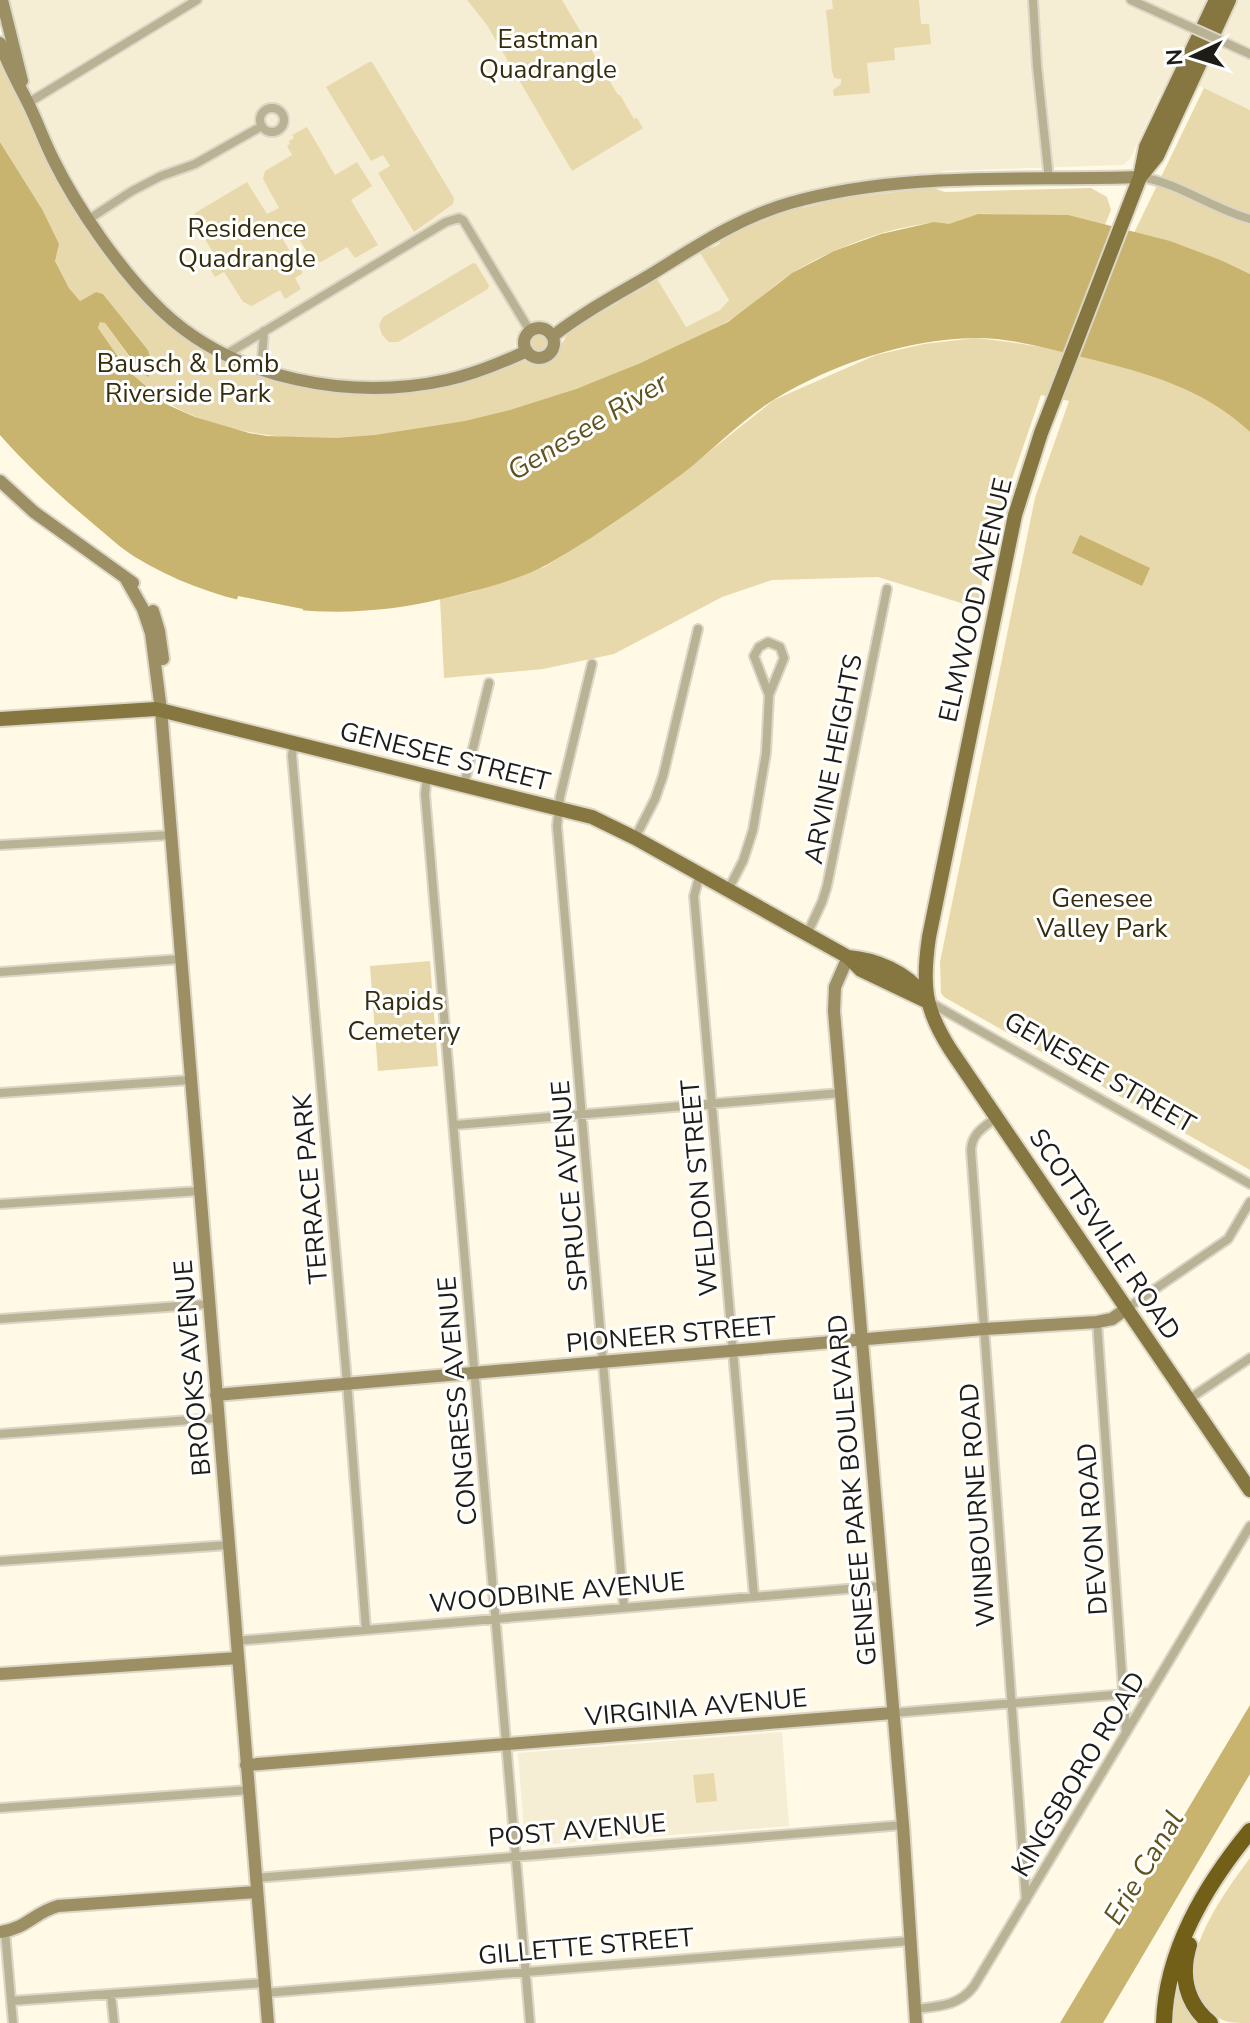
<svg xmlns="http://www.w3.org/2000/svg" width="1250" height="2023" viewBox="0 0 1250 2023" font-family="'Nunito Sans',sans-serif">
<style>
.built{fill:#f6eed4}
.green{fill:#e7d9ab}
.water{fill:#c8b46f}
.pier{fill:#fff9e6}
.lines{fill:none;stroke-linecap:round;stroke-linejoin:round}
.street-casing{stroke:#dbd6c5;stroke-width:12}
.secondary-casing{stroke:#dbd6c5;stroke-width:16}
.primary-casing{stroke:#dbd6c5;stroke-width:18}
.highway-casing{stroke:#dbd6c5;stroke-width:20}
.street{stroke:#bab295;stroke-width:8}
.secondary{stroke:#9c8f64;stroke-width:12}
.primary{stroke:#86763f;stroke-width:14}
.highway{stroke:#736018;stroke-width:16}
.street-bridge-casing{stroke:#dbd6c5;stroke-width:12;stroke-linecap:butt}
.street-bridge{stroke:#bab295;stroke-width:8}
.labels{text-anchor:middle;stroke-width:6;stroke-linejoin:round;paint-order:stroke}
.park-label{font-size:26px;fill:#352c0d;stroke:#fff}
.street-label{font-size:26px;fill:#1e1c16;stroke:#fff}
.water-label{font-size:28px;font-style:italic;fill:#61531f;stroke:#fff}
</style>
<rect width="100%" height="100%" fill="#fff9e6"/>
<!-- built -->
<path class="built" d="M3 0H1209L1180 63 1158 98 1130 159 1123 165 944 171 779 201 699 251 729 300 720 310 696 323 685 327 650 269 565 321 553 324 540 321 519 332 514 347 502 358 451 375 406 382H349L310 377 271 367 220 347 190 328 157 299 116 248 69 179 40 121 25 82Z
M1237 0H1250V110L1195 84Z
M782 1732 789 1826 525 1846 518 1753Z"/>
<!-- green -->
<path class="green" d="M467 0H562L618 95H620L634 119 637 118 643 128 572 171 487 25Z
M832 0H919L921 24H929L931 44 894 48 895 60 867 63 870 93 834 96 833 90 841 84V79L834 78 832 71 826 10 833 9Z
M0 50 93 232 200 346 341 391 491 372 519 361 544 362 558 350 570 330 618 303 619 299 629 293 633 294 649 285 650 280 656 277 686 327 720 310 729 300 699 251C707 247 720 249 724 236L739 227 743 229 777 215 779 211 799 206 803 208 823 203 825 200 857 194 860 196 913 190C923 182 935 189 945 192L1091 188 1107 197 1111 210 1105 225C1073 216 1048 215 1015 215 1004 215 991 213 979 214 969 216 960 222 950 224 944 225 938 222 932 223 915 225 895 229 879 234 849 244 817 257 791 274 767 289 747 312 723 324 663 354 602 381 539 402 407 444 173 480 98 328L100 321 105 323 138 369 148 350 103 294 96 292 80 301 69 288 55 261 42 209 0 142Z
M369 62H372L454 198 453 204 414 232 378 173 390 166 383 155 371 161 326 87Z
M1204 88 1250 110V274L1223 261 1134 233Z
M307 127 335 175 357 162 372 186 351 200 378 245 355 258 347 247 321 262 312 260 294 231 282 238 303 273 295 278 301 289 285 299 280 290 252 306 243 302 224 272 215 277 203 257 212 251 193 219 195 213 247 182 267 214 279 208 263 179 265 171 292 155 287 146 290 144 289 141 294 138 292 135Z
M473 263 476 264 489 285 488 289 398 342H389L382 335 379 325 383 317Z
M530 343a9 9 0 1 1 18 0a9 9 0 1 1-18 0Z
M975 338C1042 344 1173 370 1227 411 1235 417 1243 425 1250 432V1170L944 997 941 993 940 962 1035 498 1069 401 1041 395 991 540 977 608 878 577 772 580 722 597 614 654 543 669 444 678 440 599 472 592 544 567 614 523 680 475 774 400 876 355 924 344Z
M430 961 438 1066 378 1071 370 966Z
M714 1773 717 1801 696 1803 693 1775Z
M1250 1858V2023C1225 2023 1218 2022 1202 2002 1171 1964 1226 1890 1250 1858Z
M1176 1970C1181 1989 1184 2015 1204 2023H1168Z"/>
<!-- water -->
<path class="water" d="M0 142 42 209 59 244 55 261 69 288 80 301 96 292 103 294 148 350 153 369 148 377 138 368 105 323 100 322 98 328 127 370 168 405 195 417 249 433 267 436 336 438 375 435 465 421 510 410 576 389 638 364 728 322 792 273 834 251 881 234 934 222 949 224 978 214 1068 215 1170 241 1223 261 1250 274V432C1203 388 1147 373 1086 358 1049 349 1013 338 975 338 907 339 833 364 775 399 742 419 713 450 682 474 639 506 594 538 548 564 520 580 472 592 441 599 338 624 227 613 135 557 122 549 109 537 97 527 60 496 32 471 0 435Z
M1080 535 1150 568 1142 586 1072 553Z
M1250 1705V1774L1103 2023H1060Z"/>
<!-- pier -->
<path class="pier" d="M238 596 303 609V616L236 603Z"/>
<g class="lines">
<!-- street casing -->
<g class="street-casing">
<path id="street" d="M1033 0 1037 66 1049 179
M1131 0 1188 26
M1226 43 1250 54
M28 103 197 0
M260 120a12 12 0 1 1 24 0a12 12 0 1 1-24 0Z
M1140 177C1177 182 1213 209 1250 219
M89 219 132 191 161 176 195 164 262 126
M264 331 262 359 268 372
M225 355 446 222 459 218 463 220 530 331
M592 664 560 797 557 826 624 1608
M294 744 292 755 347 1382 366 1630
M427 776 425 794 530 2023
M464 785 489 683
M635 838 655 799 663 776 698 629
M0 845 171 835
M700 874 694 896 754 1596
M728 890 743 861 753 830 766 753 769 695 754 656 759 647 768 642 780 647 784 658 769 695
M807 934 822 902 827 886 887 589
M0 972 181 959
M931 1003 1250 1184
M0 1093 190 1080
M996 1118C984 1127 972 1133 971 1150L1026 1900
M455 1125 841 1093
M0 1204 200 1191
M1126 1309 1228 1239 1250 1202
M0 1319 209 1304
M1097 1322 1126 1732
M1189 1399 1250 1358
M0 1434 218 1418
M0 1561 229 1545
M236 1641 882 1586
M893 1713 1150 1692
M0 1808 249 1790
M256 1878 903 1825
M5 1932 13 2023
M265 1993 910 1941
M111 1994 114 2023
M11 2001 264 1983
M916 2009C940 2006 959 2006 974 1986L1250 1526"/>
</g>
<!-- secondary casing -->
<g class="secondary-casing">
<path id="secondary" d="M2 0 22 81
M0 43C7 64 18 83 28 103 37 121 44 141 53 159 77 208 122 273 162 311 235 380 351 401 447 380 475 374 501 363 527 351
M524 343a15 15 0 1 1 30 0a15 15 0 1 1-30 0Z
M553 336C581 314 614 296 645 278 691 250 737 218 790 203 903 171 1024 181 1140 177
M0 481 34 512 133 583
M126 579 143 609 151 633 161 710 268 2023
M153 611 159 631 163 659
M848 957 835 987 834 1011 903 1825 916 2023
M216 1395 984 1329 1097 1322 1112 1319 1126 1309
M0 1674 238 1658
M246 1765 893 1713
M0 1932C26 1929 35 1912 58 1906L257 1892"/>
</g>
<!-- primary casing -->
<g class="primary-casing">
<path id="primary" d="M1216 0 1146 147 1140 177 1041 433 1015 515 929 937C922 985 924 1008 950 1049L1250 1490
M1140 177 1157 156 1229 0
M0 719 156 709 592 817 635 838 848 957 861 970 926 1001
M848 957C875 959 907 972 923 995"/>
</g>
<!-- highway casing -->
<g class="highway-casing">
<path id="highway" d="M1189 1945C1180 1975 1186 2003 1210 2023
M1164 2023C1166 1951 1205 1886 1250 1831"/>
</g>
<!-- street -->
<use href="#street" class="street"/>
<!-- secondary -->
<use href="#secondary" class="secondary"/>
<!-- primary -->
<use href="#primary" class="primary"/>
<!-- highway -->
<use href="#highway" class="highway"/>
<!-- street-bridge casing -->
<g class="street-bridge-casing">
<path id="street-bridge" d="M1188 26 1226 43"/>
</g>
<!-- street-bridge -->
<use href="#street-bridge" class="street-bridge"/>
</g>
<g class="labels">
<!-- park labels -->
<g class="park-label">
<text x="548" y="48">Eastman<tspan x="548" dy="30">Quadrangle</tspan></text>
<text x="247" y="237">Residence<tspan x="247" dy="30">Quadrangle</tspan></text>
<text x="188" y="372">Bausch &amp; Lomb<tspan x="188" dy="30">Riverside Park</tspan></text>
<text x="1102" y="907">Genesee<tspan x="1102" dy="30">Valley Park</tspan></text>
<text x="404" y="1010">Rapids<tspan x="404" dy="30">Cemetery</tspan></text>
</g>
<!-- street labels -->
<g class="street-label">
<text transform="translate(975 600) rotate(-77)" y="9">ELMWOOD AVENUE</text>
<text transform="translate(445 756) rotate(14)" y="9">GENESEE STREET</text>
<text transform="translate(833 759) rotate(-79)" y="9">ARVINE HEIGHTS</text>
<text transform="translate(1100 1072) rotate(30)" y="9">GENESEE STREET</text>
<text transform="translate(569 1186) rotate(-95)" y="9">SPRUCE AVENUE</text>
<text transform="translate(699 1188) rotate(-95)" y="9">WELDON STREET</text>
<text transform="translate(310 1189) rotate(-95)" y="9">TERRACE PARK</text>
<text transform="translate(1105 1234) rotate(56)" y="9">SCOTTSVILLE ROAD</text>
<text transform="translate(671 1334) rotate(-5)" y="9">PIONEER STREET</text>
<text transform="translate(192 1368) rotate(-95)" y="9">BROOKS AVENUE</text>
<text transform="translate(457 1401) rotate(-95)" y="9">CONGRESS AVENUE</text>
<text transform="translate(852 1490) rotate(-95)" y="9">GENESEE PARK BOULEVARD</text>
<text transform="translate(977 1505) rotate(-94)" y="9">WINBOURNE ROAD</text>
<text transform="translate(1092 1529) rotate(-94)" y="9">DEVON ROAD</text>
<text transform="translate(557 1592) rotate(-5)" y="9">WOODBINE AVENUE</text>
<text transform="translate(696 1707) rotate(-5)" y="9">VIRGINIA AVENUE</text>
<text transform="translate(1078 1774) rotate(-59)" y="9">KINGSBORO ROAD</text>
<text transform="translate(577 1830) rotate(-5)" y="9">POST AVENUE</text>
<text transform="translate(586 1946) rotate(-5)" y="9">GILLETTE STREET</text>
</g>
<!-- water labels -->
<g class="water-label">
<text transform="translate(587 426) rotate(-31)" y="10">Genesee River</text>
<text transform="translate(1143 1867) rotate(-59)" y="10">Erie Canal</text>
</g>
</g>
<!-- north arrow -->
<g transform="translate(1194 56) rotate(266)" stroke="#ffffff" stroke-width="6" paint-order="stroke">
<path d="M0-6L14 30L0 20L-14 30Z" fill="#1e1c16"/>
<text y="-12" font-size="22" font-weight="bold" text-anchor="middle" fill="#1e1c16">N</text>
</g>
</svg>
